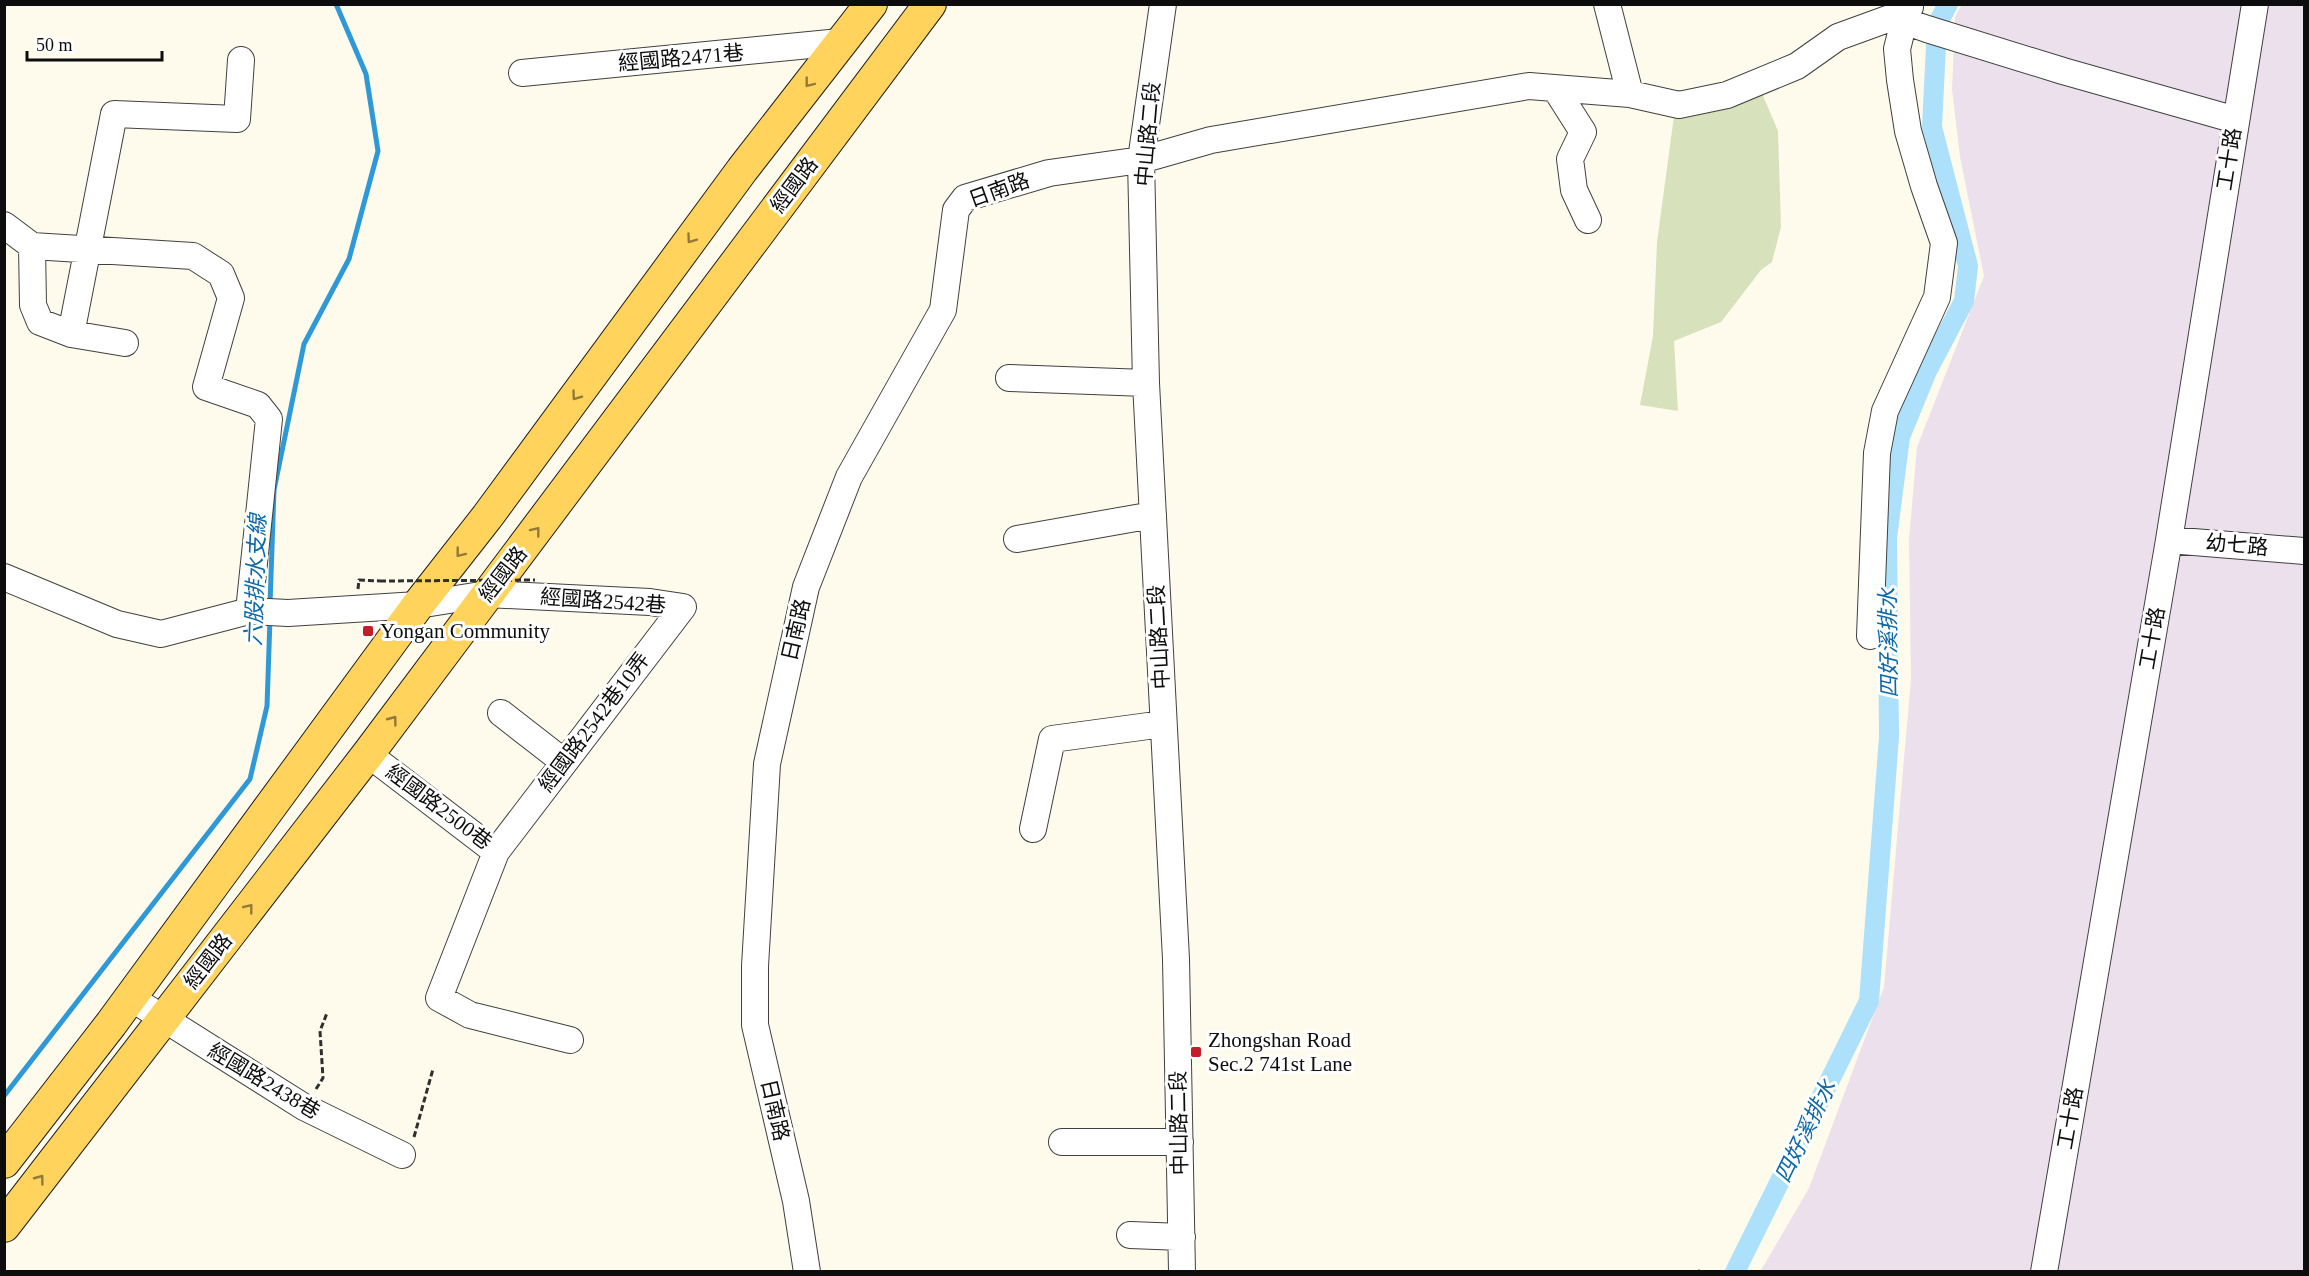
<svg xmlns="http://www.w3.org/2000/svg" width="2309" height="1276" viewBox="0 0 2309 1276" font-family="'Times New Roman','Noto Sans TC',serif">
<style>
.industrial{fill:#ebe0ec}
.cemetery{fill:#d7e2bc}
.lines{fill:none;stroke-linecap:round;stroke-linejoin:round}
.stream{stroke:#2f99d7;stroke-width:5}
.canal{stroke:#ade0fa;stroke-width:20}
.minor-casing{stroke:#404040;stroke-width:28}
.major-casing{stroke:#1e1e1e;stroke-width:34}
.path{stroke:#2f2f2f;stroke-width:3;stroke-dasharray:6 3;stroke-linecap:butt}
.minor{stroke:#fff;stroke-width:26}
.major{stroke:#ffd35c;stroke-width:32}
.path-bridge{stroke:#2f2f2f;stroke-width:3;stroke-dasharray:6 3;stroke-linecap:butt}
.oneway{stroke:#927a38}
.poi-dot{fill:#c61b28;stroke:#fff;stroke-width:2}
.labels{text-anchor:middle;stroke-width:6;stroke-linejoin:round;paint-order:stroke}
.street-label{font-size:21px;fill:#0d0d0d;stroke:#fff}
.poi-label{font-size:21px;fill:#0d0d0d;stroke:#fff;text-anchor:start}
.water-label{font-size:22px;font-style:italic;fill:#0d68a7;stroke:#fff}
</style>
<rect width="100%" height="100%" fill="#fffbec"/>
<!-- industrial -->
<path class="industrial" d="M1962 4 2304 5V1271L1760 1272 1809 1188 1884 987 1911 679 1909 539 1917 447 1984 276 1960 157 1952 89 1955 17Z"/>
<!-- cemetery -->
<path class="cemetery" d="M1761 91 1778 131 1781 227 1772 262 1761 270 1721 322 1674 341 1678 411 1640 405 1653 336 1657 242 1674 116Z"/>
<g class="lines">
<!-- stream -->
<path class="stream" d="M270 604 274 490 304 344 349 259 378 151 366 74 336 4
M4 1096 250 779 267 706 270 619"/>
<!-- canal -->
<path class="canal" d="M1735 1272 1869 1001 1889 737 1887 538 1900 437 1927 371 1964 301 1968 266 1932 127 1937 25 1948 4"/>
<!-- minor casing -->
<g class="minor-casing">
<path id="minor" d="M1163 4 1141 160 1146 383 1176 959 1182 1272
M1607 4 1630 94
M522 73 840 42
M1555 88 1583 132 1570 159 1574 190 1588 220
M4 225 32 246 193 256 221 274 231 298 206 387 258 405 269 419 249 611
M32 246 33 305 40 322 71 334 125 343
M71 334 114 114 237 119 241 60
M1009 378 1146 383
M1017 539 1153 515
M2169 540 2304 551
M4 577 117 624 161 634 249 611 288 613 418 605 487 594 650 602 683 607 496 852 368 754
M1870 636 1877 453 1885 411 1937 297 1944 243 1924 186 1908 131 1900 80 1897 49 1904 21 1910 7
M501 713 564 762
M1033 829 1052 739 1163 724
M496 852 439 998 470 1015 570 1040
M131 998 304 1107 402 1155
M1062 1142H1180
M1130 1235 1182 1237
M807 1272 796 1201 755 1025V966L767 764 806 587 849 477 943 310 956 210 965 198 1049 173 1141 160 1211 140 1529 86 1630 94 1679 105 1727 95 1797 66 1838 37 1893 17 1927 29 2063 71 2236 120
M2044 1272 2169 540 2255 4"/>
</g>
<!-- major casing -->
<g class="major-casing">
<path id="major" d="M4 1162 111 1024 418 605 487 517 742 170 871 4
M4 1226 368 754 930 4"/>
</g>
<!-- path -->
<path class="path" d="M358 589 359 580 380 581
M316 1089 323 1078 320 1031 327 1013
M414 1137 433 1069
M1699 1272 1700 1270"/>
<!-- minor -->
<use href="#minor" class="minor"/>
<!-- major -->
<use href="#major" class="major"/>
<!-- path-bridge -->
<path class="path-bridge" d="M380 581 535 580"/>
</g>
<!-- one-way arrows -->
<defs><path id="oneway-chevron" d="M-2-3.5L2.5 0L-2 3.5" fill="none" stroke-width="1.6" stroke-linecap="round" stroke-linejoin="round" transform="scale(1.5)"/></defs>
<g class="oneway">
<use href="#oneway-chevron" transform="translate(809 83) rotate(128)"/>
<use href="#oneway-chevron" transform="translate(691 239) rotate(126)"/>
<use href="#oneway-chevron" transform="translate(576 396) rotate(126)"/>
<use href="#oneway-chevron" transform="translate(536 531) rotate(-52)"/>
<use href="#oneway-chevron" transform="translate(460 553) rotate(128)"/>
<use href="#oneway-chevron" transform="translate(393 720) rotate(-53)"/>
<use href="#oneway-chevron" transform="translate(249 908) rotate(-52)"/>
<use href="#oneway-chevron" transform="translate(40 1179) rotate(-53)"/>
</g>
<!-- markers -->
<g class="poi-dot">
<rect x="362" y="625" width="12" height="12" rx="3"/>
<rect x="1190" y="1046" width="12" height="12" rx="3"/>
</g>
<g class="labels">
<!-- street labels -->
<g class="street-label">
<text transform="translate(681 58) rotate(-5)" y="7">經國路2471巷</text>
<text transform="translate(1148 134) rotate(-85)" y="7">中山路二段</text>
<text transform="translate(2229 159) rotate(-81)" y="7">工十路</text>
<text transform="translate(794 185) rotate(-53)" y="7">經國路</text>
<text transform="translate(999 190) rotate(-20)" y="7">日南路</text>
<text transform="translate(2237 545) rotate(5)" y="7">幼七路</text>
<text transform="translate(503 574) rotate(-52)" y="7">經國路</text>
<text transform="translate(603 601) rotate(4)" y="7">經國路2542巷</text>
<text transform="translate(796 630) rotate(-77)" y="7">日南路</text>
<text transform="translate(1159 637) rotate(-93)" y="7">中山路二段</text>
<text transform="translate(2152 638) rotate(-80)" y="7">工十路</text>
<text transform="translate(594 722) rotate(-53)" y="7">經國路2542巷10弄</text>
<text transform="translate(439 807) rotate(37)" y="7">經國路2500巷</text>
<text transform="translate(208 961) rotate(-52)" y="7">經國路</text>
<text transform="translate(264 1081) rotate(31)" y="7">經國路2438巷</text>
<text transform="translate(775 1110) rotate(77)" y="7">日南路</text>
<text transform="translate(2070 1118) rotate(-80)" y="7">工十路</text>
<text transform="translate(1179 1123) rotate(-91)" y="7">中山路二段</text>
</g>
<!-- poi labels -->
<g class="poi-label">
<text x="380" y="638">Yongan Community</text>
<text x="1208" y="1047">Zhongshan Road<tspan x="1208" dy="24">Sec.2 741st Lane</tspan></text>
</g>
<!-- water labels -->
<g class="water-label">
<text transform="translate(255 580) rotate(-88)" y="8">六股排水支線</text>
<text transform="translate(1888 643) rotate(-91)" y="8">四好溪排水</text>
<text transform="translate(1805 1131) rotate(-64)" y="8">四好溪排水</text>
</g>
</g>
<!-- border -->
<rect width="2309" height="1276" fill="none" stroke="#0d0d0d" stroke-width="12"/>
<!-- scale -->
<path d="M27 51v9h135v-9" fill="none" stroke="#0d0d0d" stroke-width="3"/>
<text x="36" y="51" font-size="18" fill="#0d0d0d" stroke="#ffffff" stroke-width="4.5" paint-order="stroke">50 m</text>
</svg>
